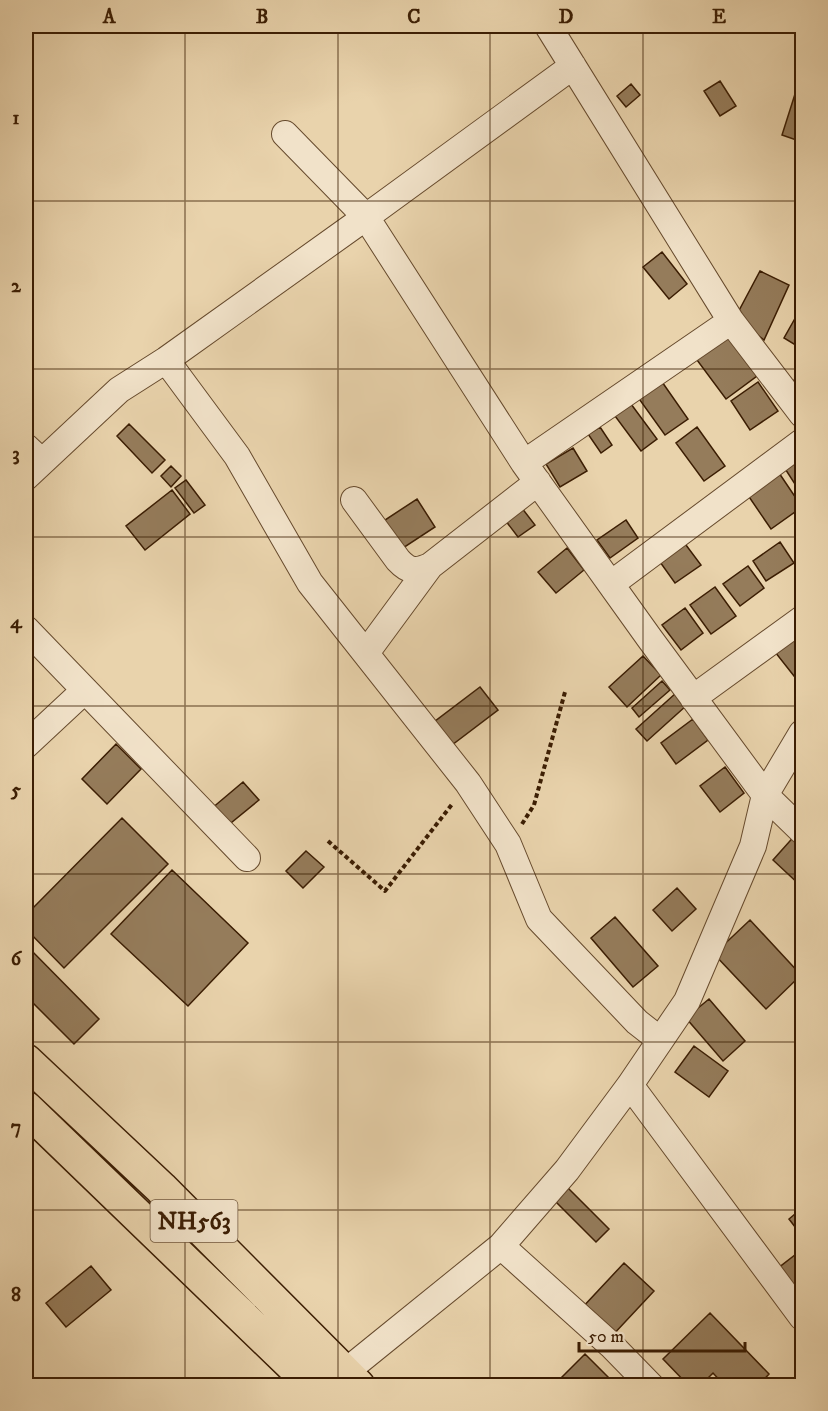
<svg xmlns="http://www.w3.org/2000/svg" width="828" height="1411" viewBox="0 0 828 1411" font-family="'IM FELL DW Pica',serif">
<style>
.building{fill:#957c5b;stroke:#3b1d03;stroke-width:1.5}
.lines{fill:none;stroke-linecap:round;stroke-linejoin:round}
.minor-casing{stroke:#664a2d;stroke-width:28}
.highway-casing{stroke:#3b1d03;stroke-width:36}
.path{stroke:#3b1d03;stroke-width:4;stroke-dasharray:4.5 3;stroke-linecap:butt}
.minor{stroke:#f1e2c9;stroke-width:26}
.highway{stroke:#e9d3ac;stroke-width:33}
.grid{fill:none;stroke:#3b1d03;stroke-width:1.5;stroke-opacity:0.55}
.labels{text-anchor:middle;stroke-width:4.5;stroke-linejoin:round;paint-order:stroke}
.shield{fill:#f1e2c9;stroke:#72583e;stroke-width:1.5}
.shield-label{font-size:24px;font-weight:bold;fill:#3b1d03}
.neatline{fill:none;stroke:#3b1d03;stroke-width:2}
.grid-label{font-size:20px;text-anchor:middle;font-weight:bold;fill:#3b1d03}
</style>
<rect width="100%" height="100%" fill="#e9d3ac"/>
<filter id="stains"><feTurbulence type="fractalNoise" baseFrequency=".00333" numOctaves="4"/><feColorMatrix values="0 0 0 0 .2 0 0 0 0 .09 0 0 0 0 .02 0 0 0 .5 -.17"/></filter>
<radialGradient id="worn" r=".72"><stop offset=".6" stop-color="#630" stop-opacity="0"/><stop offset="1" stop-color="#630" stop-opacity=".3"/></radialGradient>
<!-- building -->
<path class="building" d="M802 72V142L782 135Z
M720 81 736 106 720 116 704 91Z
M631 84 640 95 626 107 617 96Z
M662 252 687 284 669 299 643 267Z
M760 271 789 285 764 340 735 318Z
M802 306V349L784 338Z
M725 333 757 376 726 399 694 356Z
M802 363V402L790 389Z
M660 379 688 419 665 435 637 396Z
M758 382 778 411 750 430 731 401Z
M631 404 657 439 641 451 615 416Z
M129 424 165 460 152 473 117 436Z
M600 427 612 445 601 453 588 434Z
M697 427 725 466 704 481 676 443Z
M573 448 587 471 560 487 546 464Z
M802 450V495L782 464Z
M171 466 181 476 171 487 161 476Z
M775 467 802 507 771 529 743 488Z
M186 480 205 505 194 513 175 488Z
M172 490 190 514 145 550 126 526Z
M417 499 435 527 400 550 382 522Z
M518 503 535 525 518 537 502 516Z
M626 520 638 538 610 558 597 540Z
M680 537 701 565 675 583 655 555Z
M780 542 794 563 766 581 753 561Z
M567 548 584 570 556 593 538 572Z
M748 566 764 588 740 606 723 584Z
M26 575 33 581 26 589Z
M715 587 736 616 711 634 690 605Z
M685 608 703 633 681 650 662 625Z
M799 634 802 639V677L798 681 775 652Z
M643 656 661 675 627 707 609 687Z
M662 681 670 690 639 717 632 708Z
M480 687 498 710 448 748 430 725Z
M676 693 687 705 647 741 636 729Z
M693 719 708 740 676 764 661 743Z
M116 744 141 769 107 804 82 779Z
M725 767 744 793 720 812 700 786Z
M243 782 259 800 226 827 211 809Z
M122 818 168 864 64 968 26 929V915Z
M797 833 802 838V887L773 860Z
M306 851 324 867 303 888 286 871Z
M172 870 248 943 188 1006 111 934Z
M677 888 696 909 672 931 653 910Z
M615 917 658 966 633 987 591 938Z
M750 920 801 975 766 1009 714 954Z
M26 945 99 1019 74 1044 26 996Z
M709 999 745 1041 723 1061 686 1018Z
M694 1046 728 1071 709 1097 675 1072Z
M567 1187 609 1229 596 1242 554 1200Z
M802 1208V1236L789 1219Z
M800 1251 802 1254V1288L792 1296 773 1272Z
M624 1263 654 1291 611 1337 581 1309Z
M91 1266 111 1290 66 1327 46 1303Z
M710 1313 769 1374 758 1386H725L713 1373 700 1386H689L663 1359Z
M585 1354 617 1386H553Z"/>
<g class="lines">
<!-- minor casing -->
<g class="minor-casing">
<path id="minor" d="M548 26 731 321
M285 134 366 217 573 66
M166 360 237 456 310 583 468 783 508 844 539 919 637 1022 660 1040
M26 447 42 462
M524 463 650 639 765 795 802 831
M26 477 119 390 166 360 366 217 524 463 731 321 802 414
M354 500 398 560C409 572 416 572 430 566L538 482
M611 584 802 442
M26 629 247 858
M366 653 430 566
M693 698 802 619
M26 745 85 690
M630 1085 802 1317
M501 1246 611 1345 651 1386
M328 1386 501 1246 567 1170 630 1085 687 1001 753 846 765 795 802 733"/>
</g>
<!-- highway casing -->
<g class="highway-casing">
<path id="highway" d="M26 1061 161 1188 358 1386
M26 1108 314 1386"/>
</g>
<!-- path -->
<path class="path" d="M522 824 534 805 565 692
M328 841 385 891 453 803"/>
<!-- minor -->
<use href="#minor" class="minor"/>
<!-- highway -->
<use href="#highway" class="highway"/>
</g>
<!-- grid -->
<path class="grid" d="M185 26V1386M338 26V1386M490 26V1386M643 26V1386M26 201H802M26 369H802M26 537H802M26 706H802M26 874H802M26 1042H802M26 1210H802"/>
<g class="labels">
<!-- shield labels -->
<rect class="shield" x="150.5" y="1200" width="87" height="42" rx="4.5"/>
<g class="shield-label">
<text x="194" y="1229">NH563</text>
</g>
</g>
<!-- margin -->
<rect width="828" height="1411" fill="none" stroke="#e9d3ac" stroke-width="66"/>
<!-- scale -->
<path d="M579 1342v9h166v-9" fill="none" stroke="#3b1d03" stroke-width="3"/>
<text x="588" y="1342" font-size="18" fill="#3b1d03" stroke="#f1e2c9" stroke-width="4.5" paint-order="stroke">50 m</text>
<rect x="33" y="33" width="762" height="1345" class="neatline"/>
<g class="grid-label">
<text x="109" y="23">A</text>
<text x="262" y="23">B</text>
<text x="414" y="23">C</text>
<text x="566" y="23">D</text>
<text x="719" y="23">E</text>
<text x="16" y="124">1</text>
<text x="16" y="292">2</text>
<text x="16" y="460">3</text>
<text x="16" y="628">4</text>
<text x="16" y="796">5</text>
<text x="16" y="965">6</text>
<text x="16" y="1133">7</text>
<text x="16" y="1301">8</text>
</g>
<rect width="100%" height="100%" filter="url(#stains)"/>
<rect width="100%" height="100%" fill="url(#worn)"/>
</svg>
